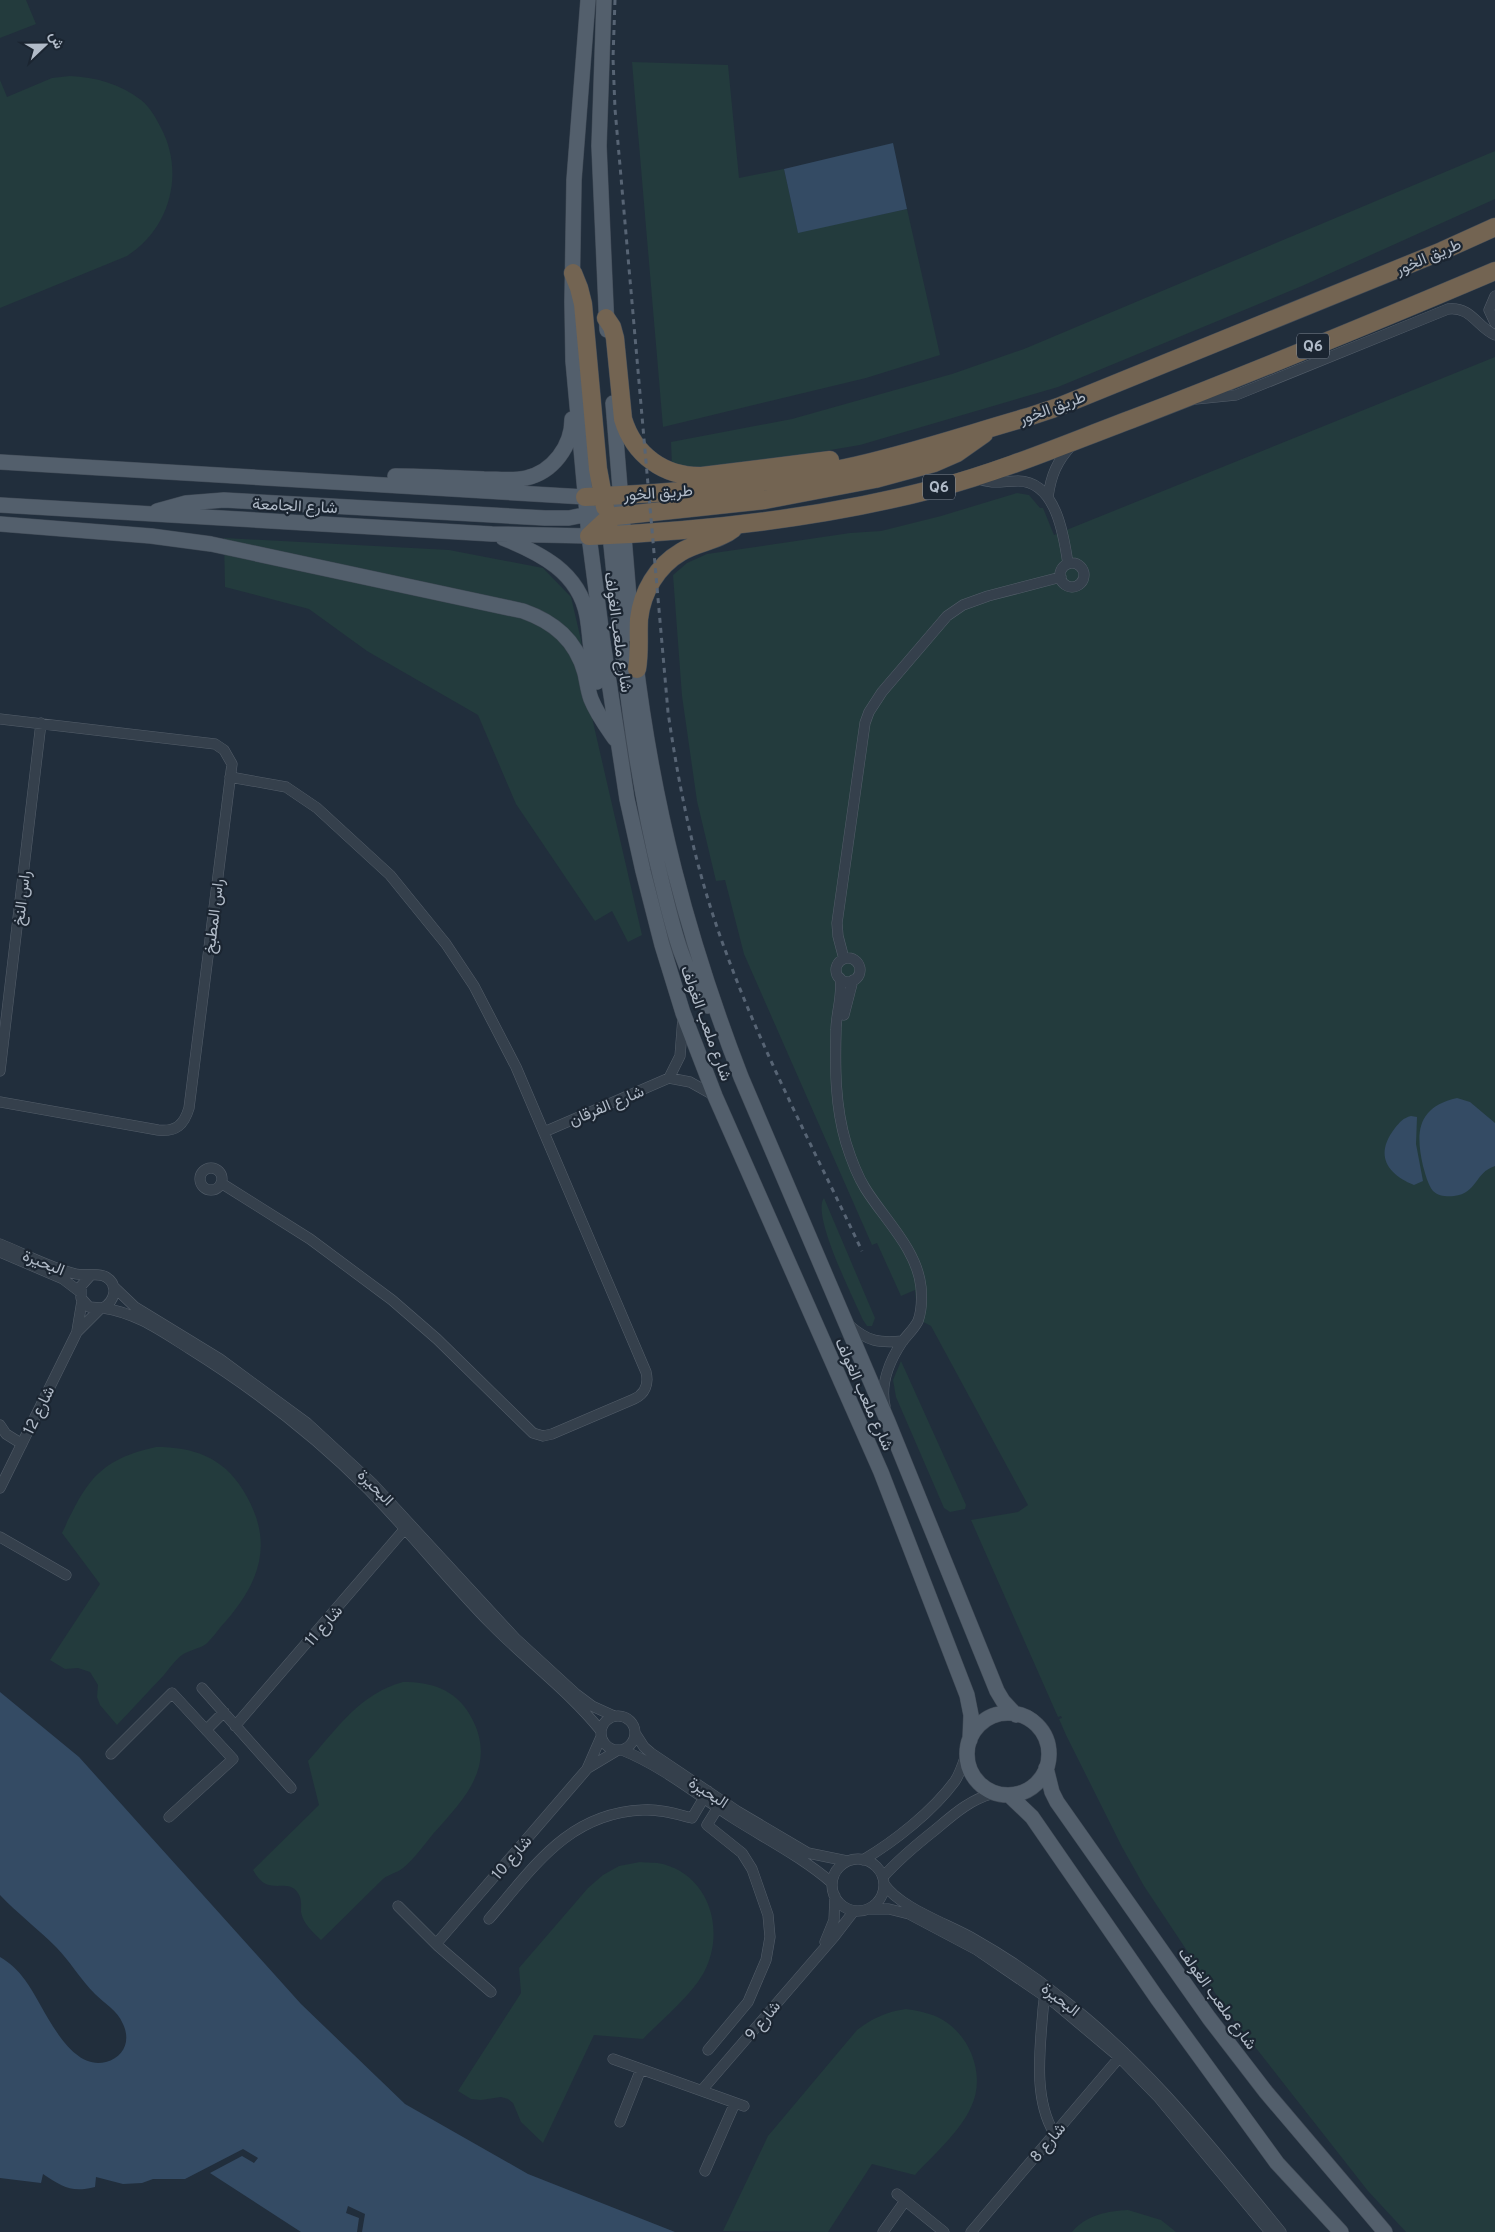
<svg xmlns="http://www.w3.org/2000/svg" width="1495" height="2232" viewBox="0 0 1495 2232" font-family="Overpass,Vazirmatn,sans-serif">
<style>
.green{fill:#233b3d}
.water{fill:#344b64}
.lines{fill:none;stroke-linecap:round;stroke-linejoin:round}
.minor-casing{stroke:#545e6a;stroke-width:11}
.primary-casing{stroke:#3f4955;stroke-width:16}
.motorway-casing{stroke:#414b57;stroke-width:19}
.minor{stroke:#35404c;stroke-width:10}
.primary{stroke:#535f6c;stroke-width:15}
.motorway{stroke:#736452;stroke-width:18}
.rail{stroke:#576474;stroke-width:3;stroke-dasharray:5 5;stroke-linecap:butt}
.labels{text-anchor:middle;stroke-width:4.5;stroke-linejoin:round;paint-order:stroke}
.shield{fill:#1b2531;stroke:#848e9b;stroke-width:1}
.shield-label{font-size:15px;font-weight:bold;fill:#b1bbc8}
.street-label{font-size:16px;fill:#b1bbc8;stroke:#1b2531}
</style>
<rect width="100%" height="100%" fill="#212e3c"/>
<!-- green -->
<path class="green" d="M0 0H26L36 24 0 38Z
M632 62 728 65 739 178 784 169 798 232 907 209 940 355 866 378 663 427Z
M70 76C95 77 121 84 141 100 150 107 156 118 161 128 185 173 170 229 127 256L0 308V80L7 97 52 78Z
M1495 151V199L1302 286 1058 387 860 445 724 468 672 466 671 442 792 419 952 374 1024 349Z
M1495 357V2232H1406L1368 2191 1227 2011 1144 1886 1122 1847 1066 1735 1059 1719 1062 1718 1061 1716 1058 1717 971 1520 1018 1512 1028 1505 931 1326 914 1317 917 1312 915 1290 901 1296 877 1243 872 1245 744 954 725 880 716 881 697 801 682 696 673 575 687 563 707 554 850 533 881 531 941 516 1017 493 1029 495 1040 508H1043L1054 535Z
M224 538 449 550 543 568 571 597 581 640 593 722 642 935 628 942 612 911 595 921 516 804 478 715 367 651 309 609 225 587Z
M824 1198 875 1318 872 1326H867L863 1320C854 1299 811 1215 824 1198Z
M901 1361 966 1505 965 1509 950 1512 944 1508 896 1397 893 1380Z
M156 1447C193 1447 223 1457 243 1490 274 1540 262 1579 226 1621 219 1628 213 1638 206 1644 199 1649 189 1650 182 1655 175 1660 169 1669 164 1675 148 1692 133 1708 117 1725L100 1705 97 1697 98 1685 90 1672 78 1668 65 1669 50 1660 100 1584 62 1533C86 1483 97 1460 156 1447Z
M403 1682C431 1682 455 1689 470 1715 499 1765 464 1799 433 1834 424 1845 414 1859 403 1868 397 1873 389 1874 383 1879 362 1899 342 1920 321 1940 313 1932 303 1924 301 1912 301 1905 302 1899 298 1893 290 1881 277 1889 266 1884 260 1881 256 1875 253 1870L319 1805 308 1761C337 1729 359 1694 403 1682Z
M640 1862C647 1863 656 1862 663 1864 711 1877 726 1933 703 1974 689 1998 662 2019 643 2039L594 2035 543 2143 521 2122 513 2103 508 2099 501 2097 481 2100 471 2099 458 2091 521 1993 519 1968 588 1888 603 1875 619 1866Z
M906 2009C919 2011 931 2013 943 2020 971 2037 986 2076 971 2107 961 2131 932 2156 915 2175L872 2164 828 2232 723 2231 768 2136 857 2030C873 2018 886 2012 906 2009Z
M1128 2210 1161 2220 1176 2232H1072C1086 2215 1108 2211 1128 2210Z"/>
<!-- water -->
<path class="water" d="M893 143 907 209 798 233 784 169Z
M1457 1098 1470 1102 1495 1123V1166C1474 1173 1478 1193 1454 1196 1447 1197 1438 1196 1433 1191 1428 1185 1425 1173 1423 1166 1415 1131 1418 1107 1457 1098Z
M1411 1116 1417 1117 1416 1144 1423 1181 1414 1185C1387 1174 1374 1155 1395 1128 1400 1122 1403 1118 1411 1116Z
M0 1692 79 1757 301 2004 405 2104 528 2174 675 2232H362L365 2214 348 2206 346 2213 359 2218 357 2232H301L210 2173 242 2156 254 2163 258 2158 243 2149 185 2179H153L142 2183 123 2184 96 2177 95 2187C71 2193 63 2187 43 2174L41 2183 0 2178V1957C10 1963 18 1970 25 1980 43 2003 67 2072 106 2062 124 2057 131 2041 123 2024 117 2010 105 2004 95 1994 80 1979 70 1961 56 1947 38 1929 17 1913 0 1895Z"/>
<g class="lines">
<!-- minor casing -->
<g class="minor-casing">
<path id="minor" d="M1495 296 1489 310 1495 323
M1196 399 1236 395 1448 309C1471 306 1477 327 1495 335
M976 478C992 485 1003 481 1018 481 1056 481 1064 536 1068 564
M1048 497C1051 475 1057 461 1072 445
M1060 575a12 12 0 1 1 24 0a12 12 0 1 1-24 0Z
M0 719 215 744 224 750 232 764 189 1108C184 1125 176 1132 158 1130L0 1102
M836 970a12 12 0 1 1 24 0a12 12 0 1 1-24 0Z
M844 959 838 936 837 923 865 723 869 712 882 692 947 616 963 605 988 596 1061 577
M840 978C843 995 836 1013 836 1030 835 1068 835 1106 846 1143 851 1159 857 1175 865 1188 884 1219 917 1249 921 1287 922 1298 922 1310 918 1321 914 1329 908 1334 902 1342 890 1360 880 1384 885 1406
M844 1015 853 980
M0 1071 41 723
M669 1078 680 1056 683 1017
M544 1132 669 1078 690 1082 715 1096
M200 1179a11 11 0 1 1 22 0a11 11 0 1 1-22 0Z
M221 1183 310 1239 392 1300 437 1339 533 1433 543 1436 552 1434 634 1399C645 1394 649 1384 646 1372L516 1067 474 986 446 944 390 875 317 808 286 787 230 777
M0 1244C25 1254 50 1268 76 1274 85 1276 98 1272 106 1277 119 1285 115 1301 103 1308L89 1307 81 1298V1286L90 1276
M0 1252 63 1279 80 1292
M113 1286 135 1307 220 1359 307 1423 372 1483 515 1638 576 1694 592 1706 614 1716
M103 1308C137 1313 161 1331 190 1349 254 1389 315 1436 368 1489 410 1532 448 1580 490 1623 526 1660 569 1691 601 1731
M849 1325C868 1342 879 1343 903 1341
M77 1331 82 1301
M0 1425 6 1434 22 1444
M0 1488 77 1332 101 1308
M0 1537 66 1575
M202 1688 291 1788
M601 1733a17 17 0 1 1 34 0a17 17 0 1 1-34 0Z
M235 1726 409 1524
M206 1730 224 1712
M635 1733 644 1747 651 1753 737 1811 808 1853 847 1861
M622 1750C662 1766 696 1794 733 1818 766 1839 802 1857 832 1883
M111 1754 172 1693 233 1759 169 1817
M588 1768 618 1750
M832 1885a26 26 0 1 1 52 0a26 26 0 1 1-52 0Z
M863 1860C895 1841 933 1811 955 1781 961 1772 964 1760 968 1749
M883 1877C899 1859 916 1845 935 1830 954 1814 969 1800 994 1793
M884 1884C900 1908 948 1924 974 1939 1004 1956 1034 1976 1061 1998 1148 2064 1213 2149 1281 2232
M398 1906 438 1946 491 1992
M870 1909H889L909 1914 977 1950 1056 2004 1119 2057 1159 2098 1270 2232
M489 1919C534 1867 568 1813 643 1810 660 1809 676 1814 692 1818L708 1791
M825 1942 834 1920 835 1896
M436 1944 587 1769 601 1737
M1046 1991C1043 2001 1043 2012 1042 2022 1039 2058 1035 2101 1054 2133
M708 2050 748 2002 766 1960 770 1937 768 1915 752 1869 742 1853 707 1825 722 1801
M613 2059 744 2106
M702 2090 834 1937 854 1911
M620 2122 641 2069
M705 2171 735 2103
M897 2194 944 2232
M883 2232 905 2201
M971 2232 1124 2052"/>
</g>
<!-- primary casing -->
<g class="primary-casing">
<path id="primary" d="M588 0 574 180 572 302 573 361 589 536 603 643 627 799 643 871 662 945 683 1013 715 1096 881 1472 967 1695 971 1715 970 1740
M604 0 599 146 607 330
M613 403 632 634
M0 462 585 497
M395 476C425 476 455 478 484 479 498 479 513 481 526 478 553 472 572 446 572 419
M0 505 492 534 589 536
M157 511 186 503 224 500 545 518H569L594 513
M0 524 151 536 211 544 523 611C554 622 576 640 585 673 587 682 588 691 591 699 597 714 606 726 615 739
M607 525 610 535C622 651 633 766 661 879 672 923 681 968 708 1006
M503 538C540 553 579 572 587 616 591 638 590 660 597 682
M635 657C653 806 687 937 741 1077L888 1422 997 1691 1003 1701 1016 1715
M967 1754a41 41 0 1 1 82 0a41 41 0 1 1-82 0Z
M1046 1768 1052 1792 1057 1802 1209 2018 1266 2092 1385 2232
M1009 1795 1032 1817 1157 1998 1277 2163 1341 2232"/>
</g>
<!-- motorway casing -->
<g class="motorway-casing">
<path id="motorway" d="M573 273 579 288 583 304 598 469 605 507
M606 318 612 327 615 338 623 419C634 455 664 477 702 476L830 460
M585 497C672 493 760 486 845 468 907 455 968 434 1028 417L1058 407 1442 251 1495 227
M589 536C707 531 824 518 938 488 1005 470 1068 443 1132 419 1254 372 1375 322 1495 271
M589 536 605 521 616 516 765 500 875 479 934 463 957 453 984 434
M637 669C640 652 638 636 639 619 642 592 657 566 681 552 697 542 718 541 733 529"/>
</g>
<!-- minor -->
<use href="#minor" class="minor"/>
<!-- primary -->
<use href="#primary" class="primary"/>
<!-- motorway -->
<use href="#motorway" class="motorway"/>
<!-- rail -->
<path class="rail" d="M615 0 613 58 615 109 668 712C680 795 697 876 727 955 764 1056 816 1153 862 1251"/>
</g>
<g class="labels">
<!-- shield labels -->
<g class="shield">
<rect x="1297" y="333.5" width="32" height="25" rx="4"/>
<rect x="923" y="474.5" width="32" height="25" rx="4"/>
</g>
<g class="shield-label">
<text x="1313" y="351">Q6</text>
<text x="939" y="492">Q6</text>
</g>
<!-- street labels -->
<g class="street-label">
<text transform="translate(1428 256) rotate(-23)" y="6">طريق الخور</text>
<text transform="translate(1052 407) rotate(-20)" y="6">طريق الخور</text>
<text transform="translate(658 492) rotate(-4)" y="6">طريق الخور</text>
<text transform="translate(295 505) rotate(3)" y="6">شارع الجامعة</text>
<text transform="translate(619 632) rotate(82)" y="6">شارع ملعب الغولف</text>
<text transform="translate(21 898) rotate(-83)" y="6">راس النخ</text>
<text transform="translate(213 916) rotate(-83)" y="6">راس المطبخ</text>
<text transform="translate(707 1023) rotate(70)" y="6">شارع ملعب الغولف</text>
<text transform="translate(606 1105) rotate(-23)" y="6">شارع الفرقان</text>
<text transform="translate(44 1262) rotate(22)" y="6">البحيرة</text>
<text transform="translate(865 1394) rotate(66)" y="6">شارع ملعب الغولف</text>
<text transform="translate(38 1410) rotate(-64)" y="6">شارع 12</text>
<text transform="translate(376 1487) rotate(45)" y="6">البحيرة</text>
<text transform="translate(323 1625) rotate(-49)" y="6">شارع 11</text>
<text transform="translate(709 1792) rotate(33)" y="6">البحيرة</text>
<text transform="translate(511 1857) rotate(-49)" y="6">شارع 10</text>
<text transform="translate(1218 1998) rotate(54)" y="6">شارع ملعب الغولف</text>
<text transform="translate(1061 1999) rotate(38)" y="6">البحيرة</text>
<text transform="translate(762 2020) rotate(-50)" y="6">شارع 9</text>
<text transform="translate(1047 2142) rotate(-50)" y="6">شارع 8</text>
</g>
</g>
<!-- north arrow -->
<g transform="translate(45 45) rotate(68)" stroke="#1b2531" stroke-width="4" paint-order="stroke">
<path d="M0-4L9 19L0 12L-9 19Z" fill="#b1bbc8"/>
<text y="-8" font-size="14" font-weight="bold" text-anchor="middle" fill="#b1bbc8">ش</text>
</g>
</svg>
